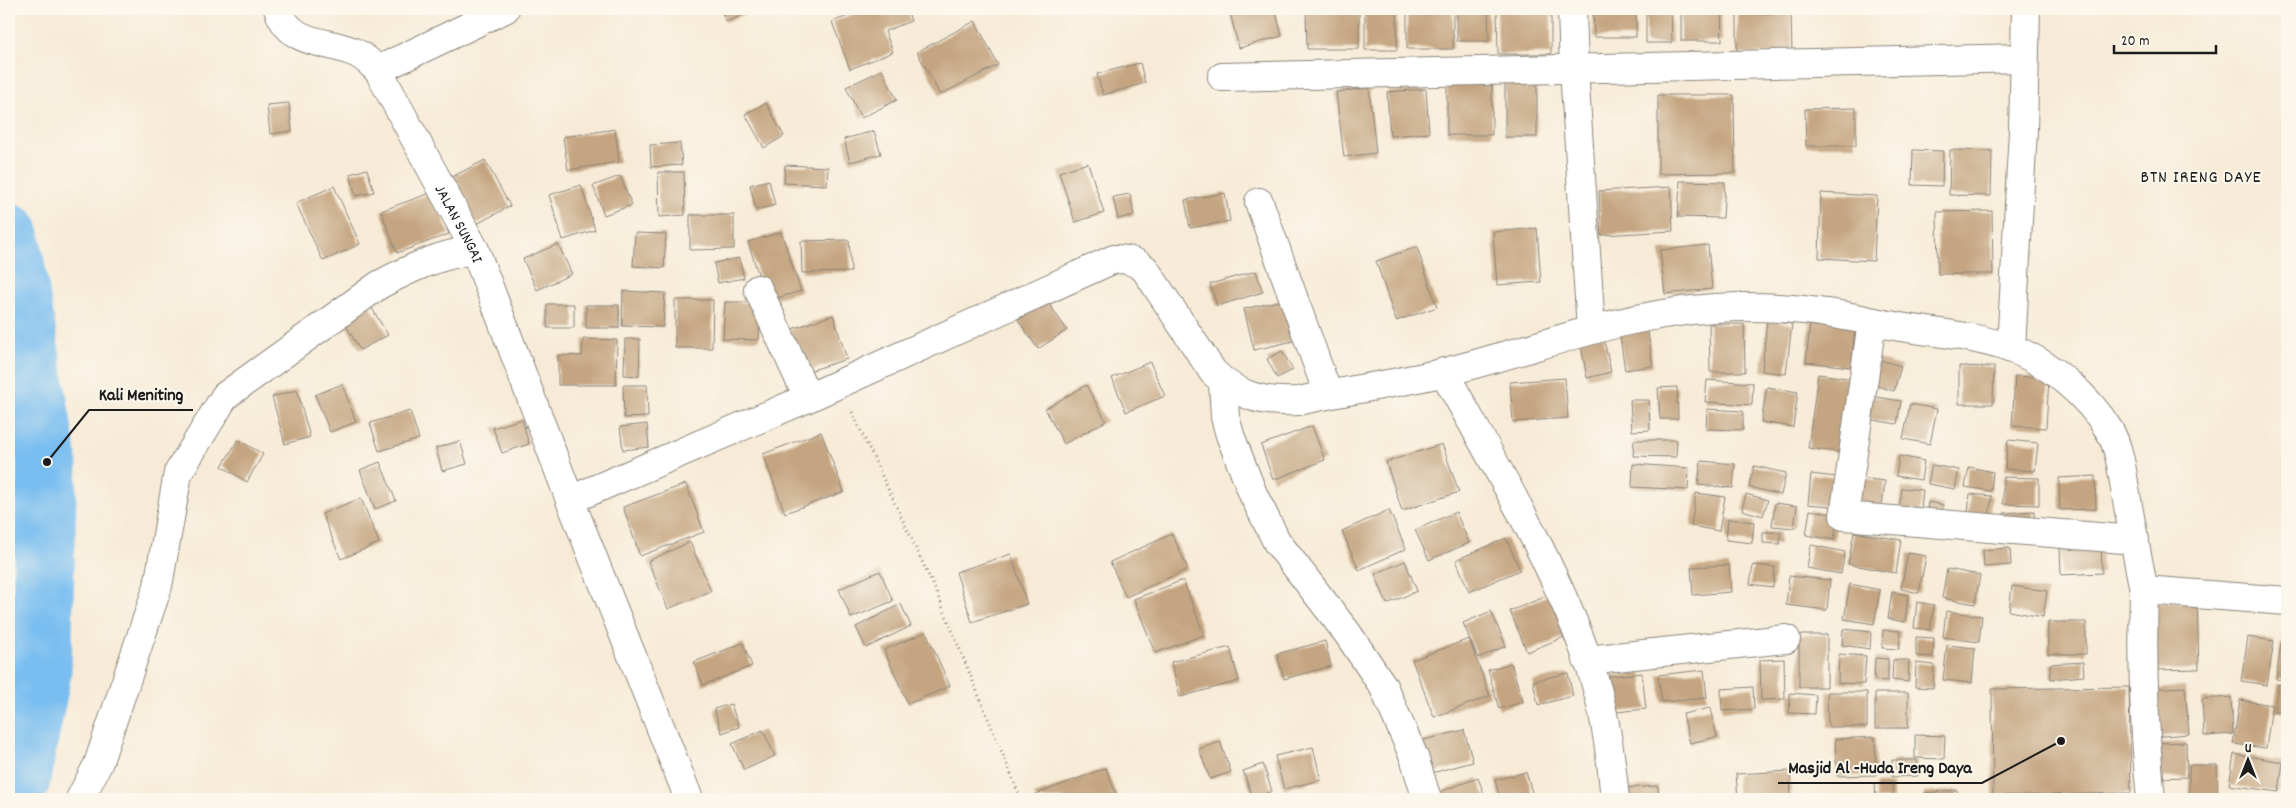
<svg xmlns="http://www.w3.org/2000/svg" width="2296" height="808" viewBox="0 0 2296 808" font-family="Dekko,sans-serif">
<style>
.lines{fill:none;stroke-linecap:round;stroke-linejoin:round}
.river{stroke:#79bef0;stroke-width:61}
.building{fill:#c5a581}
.minor-casing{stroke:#8a847a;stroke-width:30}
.path{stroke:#8a847a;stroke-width:3;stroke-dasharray:1 4;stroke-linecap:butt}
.minor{stroke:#fff;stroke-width:28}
.labels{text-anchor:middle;stroke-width:4;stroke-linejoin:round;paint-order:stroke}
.street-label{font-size:16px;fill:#1c1c1c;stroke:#fbf7ec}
.neighbourhood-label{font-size:18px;letter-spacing:1px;fill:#1c1c1c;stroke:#fbf7ec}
.leader{fill:none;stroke:#1c1c1c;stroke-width:2}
.callout-dot{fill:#1c1c1c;stroke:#fbf7ec;stroke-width:2}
.callout-label{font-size:18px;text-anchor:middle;font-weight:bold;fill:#1c1c1c;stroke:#fbf7ec;stroke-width:4;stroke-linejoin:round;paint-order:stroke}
</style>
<rect width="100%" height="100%" fill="#fbf7ec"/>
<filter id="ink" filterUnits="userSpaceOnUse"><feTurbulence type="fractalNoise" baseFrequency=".02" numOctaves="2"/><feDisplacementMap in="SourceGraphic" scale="10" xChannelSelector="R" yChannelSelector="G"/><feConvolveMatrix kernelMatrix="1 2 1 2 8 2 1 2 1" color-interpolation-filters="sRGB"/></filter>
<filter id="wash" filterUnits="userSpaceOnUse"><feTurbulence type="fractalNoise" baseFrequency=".0096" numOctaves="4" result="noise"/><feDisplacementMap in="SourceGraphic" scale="20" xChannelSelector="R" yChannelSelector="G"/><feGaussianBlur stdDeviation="1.12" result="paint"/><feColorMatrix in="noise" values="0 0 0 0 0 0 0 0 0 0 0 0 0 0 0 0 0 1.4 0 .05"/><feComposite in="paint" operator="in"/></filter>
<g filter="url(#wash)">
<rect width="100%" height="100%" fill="#f7ebd7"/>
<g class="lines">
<!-- river -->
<path class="river" d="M9 233 47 462 41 672 19 783 9 796"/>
</g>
<g id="blocks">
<!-- building -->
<path class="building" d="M721 9H757L726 22Z
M866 9H907L911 21 885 31 893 52 850 69 832 22Z
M1229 9H1275L1282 36 1239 48Z
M1306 9H1359V49H1307Z
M1365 9H1397V50H1365Z
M1407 9H1453V49H1407Z
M1497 9H1551V54H1498Z
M1593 9H1636V37H1594Z
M1646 9H1671L1672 43H1646Z
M1681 9H1721L1722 41H1681Z
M1457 10H1488L1489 41H1457Z
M1791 13 1792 53 1737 54V14Z
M975 21 998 65 940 95 917 52Z
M1140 63 1145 83 1103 95 1097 74Z
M882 70 897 100 861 118 846 87Z
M1505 83H1537V137H1505Z
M1447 84H1492V135H1447Z
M1369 88 1376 153 1344 157 1336 92Z
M1426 89 1429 133 1390 136 1387 92Z
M1658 95H1734L1735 173 1658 174Z
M289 103 292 131 270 134 267 105Z
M766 103 784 136 764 148 745 114Z
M1856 108V146H1806L1805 109Z
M615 129 619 162 568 170 563 137Z
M874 131 881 154 850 162 844 139Z
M680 143 682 165 651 167 650 145Z
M1913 150 1943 151 1942 186 1912 185Z
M1950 150 1992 151 1991 196 1949 195Z
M485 160 510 206 473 226 448 179Z
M1088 163 1104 213 1075 222 1059 172Z
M785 165 828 167 827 185 784 183Z
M367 169 374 192 356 196 350 174Z
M658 172H684L685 215 659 217Z
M620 176 632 205 604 215 593 186Z
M769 180 775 205 756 210 750 185Z
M1680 181 1725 182 1723 218 1678 217Z
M581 185 595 230 563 240 549 195Z
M334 186 360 244 323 261 296 203Z
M1671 187 1673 231 1601 235 1599 191Z
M433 192 449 234 397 253 381 211Z
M1225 193 1230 221 1190 228 1185 200Z
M1821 193 1877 196 1874 261 1819 258Z
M1130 194 1134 215 1118 219 1113 197Z
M1992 211 1993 274H1938L1937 212Z
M690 215H734V249L690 250Z
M1537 228 1541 282 1497 285 1493 232Z
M781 232 801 291 767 301 748 242Z
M635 233 666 234 664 268 633 266Z
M849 240 851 272 802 273 801 241Z
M558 244 572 274 537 290 523 259Z
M1708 245 1712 289 1665 294 1660 250Z
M1417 247 1437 307 1396 321 1376 261Z
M739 258 744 278 718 283 714 263Z
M1256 271 1263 292 1217 306 1210 284Z
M623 291 665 293 663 327 622 326Z
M1291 298 1302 339 1254 350 1244 309Z
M675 300H713L712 348H675Z
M1047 301 1067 330 1038 349 1018 320Z
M725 302H760L759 340 723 339Z
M547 304H574V328H547Z
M370 305 388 335 360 350 343 320Z
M586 305H619V328H586Z
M833 315 847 359 803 373 789 330Z
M1811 315 1856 320 1851 367 1806 362Z
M1767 321 1792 324 1786 374 1762 371Z
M1709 324H1744L1745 372H1710Z
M1647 326 1653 366 1625 370 1619 330Z
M1602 331 1611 372 1587 378 1579 335Z
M583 339 617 340 616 385H558V355L582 356Z
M625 339H640L639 376 624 375Z
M1282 351 1293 370 1277 378 1267 359Z
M1873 358 1901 366 1894 391 1866 383Z
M1150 362 1165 396 1126 412 1112 378Z
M1959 366 1994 367 1993 404H1959Z
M1818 374 1854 379 1844 453 1808 448Z
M2015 376 2049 378 2046 428 2012 426Z
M1565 378 1568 418 1513 422 1510 382Z
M1707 380 1753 383 1752 405 1705 402Z
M342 384 356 422 330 432 315 395Z
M623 385H647L648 417 624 418Z
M1086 385 1106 421 1064 444 1045 409Z
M1677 387 1678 419H1660L1658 388Z
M1767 387 1798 392 1793 427 1761 422Z
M297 390 310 437 285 444 272 397Z
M1865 395 1901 401 1897 424 1861 418Z
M1630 400H1649L1650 430 1632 431Z
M1910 404 1937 409 1930 444 1903 439Z
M1707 409 1743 411V430L1706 429Z
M410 411 419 439 379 451 370 423Z
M522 419 529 444 502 453 493 428Z
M647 424 649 447 623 450 620 427Z
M1312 426 1325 460 1273 480 1261 445Z
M821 432 844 492 785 513 763 454Z
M238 440 263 454 247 482 222 466Z
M1634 440H1677L1676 457 1633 456Z
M2008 440 2038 443 2035 471 2005 469Z
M460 441 467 464 442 471 436 448Z
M1442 444 1459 492 1402 511 1386 462Z
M1899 456 1924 461 1921 480 1896 476Z
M1701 461 1735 464 1733 488 1698 485Z
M380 462 396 501 375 509 360 470Z
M1633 464 1689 468 1688 490 1632 487Z
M1932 465 1959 470 1955 489 1928 484Z
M1754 466 1786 473 1781 495 1749 487Z
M1969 467 1993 472 1991 491 1965 487Z
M1811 474 1844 478 1840 507 1808 504Z
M2095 476 2096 509 2060 510 2059 478Z
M1851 477 1885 481 1880 523 1846 518Z
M2003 477 2039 478V505L2003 504Z
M686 484 704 532 640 556 623 507Z
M1902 488 1923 490 1920 519 1898 517Z
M1696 493 1725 497 1719 531 1691 526Z
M1746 494 1768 500 1763 516 1742 510Z
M1970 494 1992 496 1988 523 1967 521Z
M361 498 379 543 341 559 322 514Z
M1928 502 1943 505 1939 530 1925 527Z
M1775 503 1797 506 1794 528 1772 526Z
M1389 510 1406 549 1359 570 1342 531Z
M1810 510 1838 515 1834 540 1806 535Z
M2034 511 2035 535 2006 537 2004 513Z
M1456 512 1469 543 1429 560 1415 530Z
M1728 519 1754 522 1752 543 1726 540Z
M1763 532H1780V544L1763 543Z
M1854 532 1901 540 1896 573 1848 564Z
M1172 534 1188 569 1126 597 1110 562Z
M1506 538 1520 570 1469 592 1456 560Z
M690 542 711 591 668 609 648 561Z
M2101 543 2102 573 2061 575 2060 545Z
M1811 545 1845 552 1841 574 1807 568Z
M2010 548 2011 565 1984 567 1983 550Z
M1908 553 1926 556 1919 593 1901 589Z
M1011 554 1027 604 972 622 956 572Z
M1405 561 1417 591 1387 604 1375 574Z
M1729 565 1731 592 1693 595 1691 567Z
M1753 565 1775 567 1773 587 1750 584Z
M1947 569 1980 575 1975 604 1942 598Z
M880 571 893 601 851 618 839 589Z
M1789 576 1830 580 1827 610 1786 605Z
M1183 580 1204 635 1155 653 1134 599Z
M1850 584 1880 590 1874 624 1844 619Z
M2012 586 2047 591 2043 617 2009 611Z
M1892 592 1908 595 1905 622 1888 619Z
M1552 594 1569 635 1527 652 1510 611Z
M1917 602 1934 605 1930 630 1914 628Z
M2197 602 2199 669 2155 670 2154 603Z
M901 604 911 626 866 648 856 627Z
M1491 611 1506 646 1478 658 1463 623Z
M1946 611 1982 616 1979 642 1943 637Z
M2048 622H2086V654H2048Z
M1843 629 1871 632 1870 649 1842 645Z
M1883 630 1901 631 1899 649 1882 648Z
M926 632 950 686 908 704 884 650Z
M1799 635H1827V687H1799Z
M1916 637 1934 638 1933 657 1916 656Z
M2248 637 2274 641 2267 685 2241 681Z
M1469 639 1490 696 1434 717 1412 660Z
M1325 641 1331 666 1284 679 1277 654Z
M743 643 752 666 703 685 694 662Z
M2281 643H2287V680L2276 679Z
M1947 645 1975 648 1972 683 1943 680Z
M1230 647 1239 681 1180 697 1171 662Z
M1839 654 1866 656 1864 684 1838 683Z
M1875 658 1888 659V681L1874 680Z
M1784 659 1785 699 1761 700 1760 660Z
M1893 660H1909L1908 682 1892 680Z
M2083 662 2084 676 2051 679 2050 664Z
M1511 663 1523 702 1499 709 1488 670Z
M1916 663 1934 665 1933 688 1915 687Z
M1704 670 1707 698 1662 702 1658 675Z
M1568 673 1573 696 1538 705 1533 681Z
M1642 673 1646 709 1606 713 1602 677Z
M2278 684 2287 686V713L2274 711Z
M1753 687 1754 709 1722 711 1721 689Z
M2129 687 2131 793 1993 796 1992 689Z
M2185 687 2189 734 2151 737 2147 689Z
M1827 692H1867V727H1828Z
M1790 693 1816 695 1815 714 1789 713Z
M1875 693H1908V728H1875Z
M2231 697 2233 734 2204 736 2202 699Z
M2240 700 2272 705 2266 748 2233 744Z
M731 704 739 727 722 733 714 709Z
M1710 708 1717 737 1690 743 1683 714Z
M763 730 775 756 744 770 732 744Z
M1464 730 1473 762 1428 774 1420 741Z
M1915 735 1945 736 1944 759 1915 758Z
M1875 737 1876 775 1837 776 1835 739Z
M1220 742 1231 772 1210 779 1199 749Z
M2186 742 2187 777 2157 778 2156 743Z
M1313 747 1321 780 1284 789 1275 756Z
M2234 754 2283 762 2279 792 2229 785Z
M1892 760H1917L1918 776 1892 777Z
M1263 764 1272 791 1253 798 1243 771Z
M2189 765H2217L2218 799H2189Z
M1106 768 1118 799H1036L1034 795Z
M1790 771 1791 797 1738 799 1736 774Z
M1526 772 1534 799H1500L1495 780Z
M1478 778 1486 799H1438L1436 793Z
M1875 784H1893V799H1876Z
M1658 786 1659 799H1628L1627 788Z
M1957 790 1958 799H1924V793Z
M2240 794 2267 798 2266 799H2239Z"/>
</g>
</g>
<g filter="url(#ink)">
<use href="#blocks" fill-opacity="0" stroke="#8a847a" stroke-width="1"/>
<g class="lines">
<!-- minor casing -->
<g class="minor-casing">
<g id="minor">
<path id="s1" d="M278 9C291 47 326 39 356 53 365 57 371 64 378 70L475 250 570 500 689 799"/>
<path d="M1572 9 1574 70 1591 329"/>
<path d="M378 70 505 9"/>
<path d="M1222 77 2024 58"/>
<path d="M1259 202 1328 394"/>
<path d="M758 289 808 398"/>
<path d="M1872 322 1844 516 2135 540"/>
<path d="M2011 349 2023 130 2026 9"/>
<path d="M1444 372C1497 469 1555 564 1591 669 1605 710 1611 755 1615 799"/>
<path d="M1223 382 1225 417 1230 435 1253 494 1277 542 1348 634 1383 686 1414 757 1427 799"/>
<path d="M570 500 808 398 1114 259C1127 259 1135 261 1145 269L1213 372C1238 397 1265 403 1299 401 1347 390 1396 384 1445 372 1546 347 1633 308 1739 307 1768 307 1797 308 1826 313 1853 316 1879 324 1907 328 1941 333 1979 337 2012 349 2050 363 2088 396 2109 430 2119 446 2122 470 2125 489 2131 523 2137 556 2144 590L2287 601"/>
<path d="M2144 590C2142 660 2144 730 2151 799"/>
<path d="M1587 660 1786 639"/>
<path d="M80 799 98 764 158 586 178 473 225 396 379 285C409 269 440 254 475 250"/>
</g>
</g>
<!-- path -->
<path class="path" d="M852 412 936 591 1021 799"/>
<!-- minor -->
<use href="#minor" class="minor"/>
</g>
</g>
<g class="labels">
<!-- street labels -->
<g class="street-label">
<text dy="6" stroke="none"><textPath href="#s1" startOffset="296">JALAN SUNGAI</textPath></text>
</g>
<!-- neighbourhood labels -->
<g class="neighbourhood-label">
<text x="2201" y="182">BTN IRENG DAYE</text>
</g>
</g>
<!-- callouts -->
<path class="leader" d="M47 462L89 410H193M2061 741L1982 783H1778"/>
<g class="callout-dot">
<circle cx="47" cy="462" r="5"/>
<circle cx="2061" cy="741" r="5"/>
</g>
<g class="callout-label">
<text x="141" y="400">Kali Meniting</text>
<text x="1880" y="773">Masjid Al -Huda Ireng Daya</text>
</g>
<!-- margin -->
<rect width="2296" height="808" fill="none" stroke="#fbf7ec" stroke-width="30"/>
<!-- north arrow -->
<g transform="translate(2248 760)" stroke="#fbf7ec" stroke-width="4" paint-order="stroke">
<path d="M0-4L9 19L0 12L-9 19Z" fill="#1c1c1c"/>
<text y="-8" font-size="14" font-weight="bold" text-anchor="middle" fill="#1c1c1c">U</text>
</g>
<!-- scale -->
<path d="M2114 45v8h102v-8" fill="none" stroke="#1c1c1c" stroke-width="2.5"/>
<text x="2121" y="45" font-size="15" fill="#1c1c1c" stroke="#fbf7ec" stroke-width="4" paint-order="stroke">20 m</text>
</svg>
